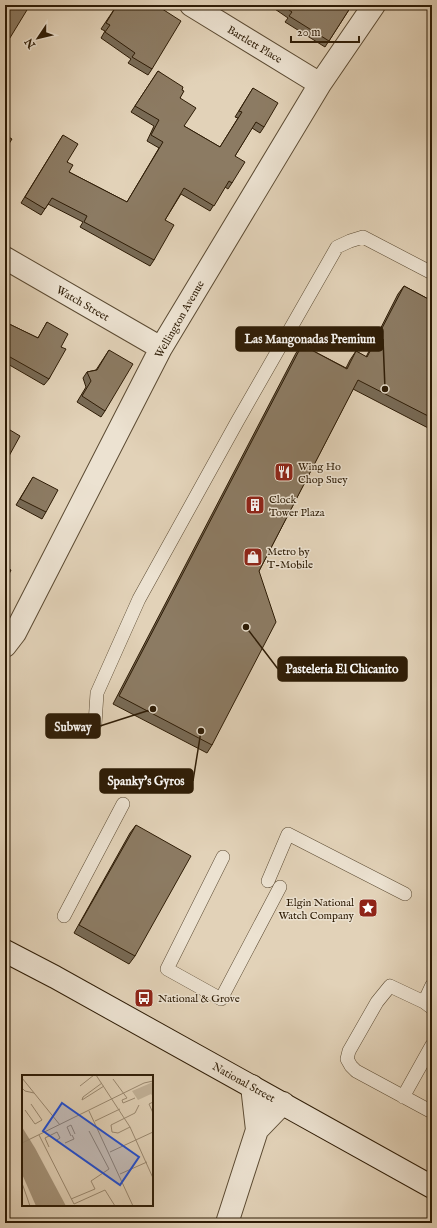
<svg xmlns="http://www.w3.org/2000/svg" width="437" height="1228" viewBox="0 0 437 1228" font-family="'IM FELL English',serif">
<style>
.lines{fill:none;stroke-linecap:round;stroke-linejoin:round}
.lane-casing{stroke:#5b4a32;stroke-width:14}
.street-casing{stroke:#5b4a32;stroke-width:24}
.secondary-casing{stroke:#2e1c06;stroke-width:24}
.lane{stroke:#ece2d1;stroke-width:13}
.street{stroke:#ece2d1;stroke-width:22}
.secondary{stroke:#ece2d1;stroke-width:22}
.wall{fill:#786a55;stroke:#2e1c06}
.building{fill:#8c7b63;stroke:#2e1c06}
.labels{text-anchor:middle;stroke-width:3;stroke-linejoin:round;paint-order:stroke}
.street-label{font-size:11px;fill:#2e1c06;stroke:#ece2d1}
.poi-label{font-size:11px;fill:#2e1c06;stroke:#ece2d1;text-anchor:start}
.inset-road{fill:none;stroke:#9a8971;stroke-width:1}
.view{fill:#1d4ed8;fill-opacity:0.15;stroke:#1d4ed8;stroke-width:2}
.inset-edge{fill:none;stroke:#2e1c06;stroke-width:2}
.leader{fill:none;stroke:#2e1c06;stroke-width:1.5}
.callout-dot{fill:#2e1c06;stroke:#ece2d1;stroke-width:1.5}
.callout{fill:#2e1c06;stroke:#2e1c06;stroke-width:1.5}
.callout-label{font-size:12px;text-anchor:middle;font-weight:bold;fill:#fff}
</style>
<rect width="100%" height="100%" fill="#e2d2b8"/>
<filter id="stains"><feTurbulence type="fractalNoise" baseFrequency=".005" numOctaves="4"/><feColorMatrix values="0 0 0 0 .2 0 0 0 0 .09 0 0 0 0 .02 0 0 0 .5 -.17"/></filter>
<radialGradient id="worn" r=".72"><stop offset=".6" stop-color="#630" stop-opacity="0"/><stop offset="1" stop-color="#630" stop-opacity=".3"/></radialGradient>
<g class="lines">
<!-- lane casing -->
<g class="lane-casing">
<path id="lane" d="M95 724 97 693 139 599 237 422 337 247 350 241 363 237 432 273
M223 857 167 969 221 999 280 887
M268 881 288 834 405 894
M64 916 123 804
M432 985 424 1002 432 1008
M424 1002 390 986 377 1002 349 1051 347 1059 351 1066 356 1071 432 1112
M403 1097 432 1045"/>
</g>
<!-- street casing -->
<g class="street-casing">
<path id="street" d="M191 5 320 84
M5 258 161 348
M5 646 15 633 161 348 320 84 374 5
M257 1130 283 1103
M227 1223 257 1130 252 1086"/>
</g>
<!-- secondary casing -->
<g class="secondary-casing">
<path id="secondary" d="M5 951 55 977 432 1187"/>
</g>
<!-- lane -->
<use href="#lane" class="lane"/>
<!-- street -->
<use href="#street" class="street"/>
<!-- secondary -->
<use href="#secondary" class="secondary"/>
</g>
<!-- wall -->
<path class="wall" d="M117 5 152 69 148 75 128 63 131 59 101 38 105 31 101 29Z
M269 5H352L325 47 285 22 288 18Z
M158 71 182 90 180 98 184 126 220 147 238 118 235 117 253 88 264 127 260 133 252 128 235 156 232 183 228 189 225 187 210 211 181 194 165 220 154 260 150 266 80 227 83 222 48 204 41 215 21 203 63 135 69 172 127 202 159 148 147 141 154 126 131 112Z
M404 286 432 301V430L353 389 259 571 212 745 207 753 113 704 296 353 302 345 346 368 350 360 356 351 366 357 398 294Z
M5 322 38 338 47 322 61 347 49 379 44 385 6 363Z
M109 350 105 411 101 417 77 402 86 387 83 378 87 372 96 370Z
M5 427 9 456 7 459 5 458Z
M33 477 46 512 42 519 16 505Z
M136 825 135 956 129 964 74 933 130 833Z"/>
<!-- building -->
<path class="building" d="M5 5H30L5 46Z
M117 5H156L181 21 152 69 132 57 135 53 105 32 110 25 106 23Z
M282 5H352L329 41 289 16 292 12Z
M158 71 183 87 182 90 184 91 180 98 196 108 184 126 220 147 242 112 239 111 253 88 278 103 264 127 256 122 235 156 245 162 232 183 229 181 214 206 184 188 165 220 174 225 154 260 84 222 87 216 52 198 45 209 25 197 63 135 78 144 67 162 73 165 69 172 127 202 163 142 151 135 159 120 135 106Z
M5 135 12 139 5 150Z
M404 286 432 301V418L358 380 259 571 276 622 212 745 119 696 302 345 347 369 356 351 367 357Z
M5 322 38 338 47 322 68 334 61 347 66 349 49 379 10 357 6 365 5 364Z
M109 350 133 364 105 411 82 396 91 381 87 372 97 370Z
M5 427 20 436 9 456 5 454Z
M33 477 58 490 46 512 20 499Z
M5 567 11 570 5 582Z
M136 825 191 856 135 956 79 925Z"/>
<!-- icons -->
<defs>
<g id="restaurant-square" transform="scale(1)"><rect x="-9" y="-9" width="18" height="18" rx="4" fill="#8f2418" stroke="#ece2d1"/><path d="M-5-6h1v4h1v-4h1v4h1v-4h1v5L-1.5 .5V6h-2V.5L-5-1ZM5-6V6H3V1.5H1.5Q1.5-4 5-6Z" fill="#fff"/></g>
<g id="building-square" transform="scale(1)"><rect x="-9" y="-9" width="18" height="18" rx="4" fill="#8f2418" stroke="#ece2d1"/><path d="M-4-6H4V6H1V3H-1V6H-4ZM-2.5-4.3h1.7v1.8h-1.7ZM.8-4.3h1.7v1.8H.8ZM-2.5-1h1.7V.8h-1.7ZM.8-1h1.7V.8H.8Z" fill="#fff"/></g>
<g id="shop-square" transform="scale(1)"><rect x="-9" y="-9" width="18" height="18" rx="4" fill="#8f2418" stroke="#ece2d1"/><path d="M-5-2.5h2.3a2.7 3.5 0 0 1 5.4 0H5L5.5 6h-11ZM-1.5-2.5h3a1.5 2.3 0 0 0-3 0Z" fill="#fff"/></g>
<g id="sight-square" transform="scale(1)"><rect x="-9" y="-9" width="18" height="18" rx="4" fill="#8f2418" stroke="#ece2d1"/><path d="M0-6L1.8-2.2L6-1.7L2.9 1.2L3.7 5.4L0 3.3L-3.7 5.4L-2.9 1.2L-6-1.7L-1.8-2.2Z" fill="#fff"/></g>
<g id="bus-square" transform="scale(1)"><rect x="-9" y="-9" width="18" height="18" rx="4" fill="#8f2418" stroke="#ece2d1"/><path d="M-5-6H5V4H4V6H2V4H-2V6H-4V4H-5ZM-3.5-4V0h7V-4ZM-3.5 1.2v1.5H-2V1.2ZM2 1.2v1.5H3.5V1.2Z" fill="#fff"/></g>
</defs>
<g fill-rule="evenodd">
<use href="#restaurant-square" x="284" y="472"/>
<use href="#building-square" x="255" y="505"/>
<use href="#shop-square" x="253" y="557"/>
<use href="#sight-square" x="368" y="908"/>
<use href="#bus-square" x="144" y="998"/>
</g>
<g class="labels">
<!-- street labels -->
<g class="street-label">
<text transform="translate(255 44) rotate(31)" y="4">Bartlett Place</text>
<text transform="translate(83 303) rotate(30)" y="4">Watch Street</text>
<text transform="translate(179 319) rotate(-60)" y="4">Wellington Avenue</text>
<text transform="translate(244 1082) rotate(29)" y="4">National Street</text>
</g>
<!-- poi labels -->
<g class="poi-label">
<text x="298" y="470">Wing Ho<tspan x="298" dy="13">Chop Suey</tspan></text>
<text x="269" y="503">Clock<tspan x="269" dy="13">Tower Plaza</tspan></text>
<text x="267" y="555">Metro by<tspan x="267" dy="13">T-Mobile</tspan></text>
<text x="354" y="906" text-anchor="end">Elgin National<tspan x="354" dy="13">Watch Company</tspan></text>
<text x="158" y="1002">National &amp; Grove</text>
</g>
</g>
<!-- overview -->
<g transform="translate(22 1075)">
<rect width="131" height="131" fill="#e2d2b8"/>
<path d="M131 7V22L129 19 116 25 110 16Z" fill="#c3b39a"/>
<path d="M0 52 13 73 44 131H14L0 99Z" fill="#a5947b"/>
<path class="inset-road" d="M74 0 108 52 131 103M0 3 38 50M91 4 105 23 100 25 101 28 113 23M80 8 61 22 60 25 82 11M58 11 72 0M0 13 3 16 12 18M131 27 127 29 131 38M3 35 13 49 20 45 9 29M67 36 111 131M103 43 89 50 90 57 96 58 108 52M103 43 113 38 117 30M73 46 98 34M17 60 52 129 83 115 93 131M49 61 45 52 49 50 53 59M0 68 122 8 131 6M43 68 52 64 50 60M27 72 23 63 35 57 38 63 35 65M88 77 131 57M98 99 125 87M0 108 8 131M49 124 73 114 69 106 87 94 67 56"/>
<path class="view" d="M40 28 117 82 98 110 21 56Z"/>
<rect width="131" height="131" class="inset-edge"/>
</g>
<!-- callouts -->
<path class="leader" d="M385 389L383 339M246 627L278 669M153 709L100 726M201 731L193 781"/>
<g class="callout-dot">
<circle cx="385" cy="389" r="4"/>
<circle cx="246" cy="627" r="4"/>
<circle cx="153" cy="709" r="4"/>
<circle cx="201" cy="731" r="4"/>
</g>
<g class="callout">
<rect x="236" y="327" width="147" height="24" rx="4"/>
<rect x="278" y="657" width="129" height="24" rx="4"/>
<rect x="46" y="714" width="54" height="24" rx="4"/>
<rect x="100" y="769" width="93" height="24" rx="4"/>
</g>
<g class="callout-label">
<text x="310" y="343">Las Mangonadas Premium</text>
<text x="342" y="673">Pasteleria El Chicanito</text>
<text x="73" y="731">Subway</text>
<text x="146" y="785">Spanky's Gyros</text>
</g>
<!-- margin -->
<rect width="437" height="1228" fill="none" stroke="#e2d2b8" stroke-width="20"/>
<rect x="6" y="6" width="425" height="1216" fill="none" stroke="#2e1c06" stroke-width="2"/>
<rect x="10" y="10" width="417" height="1208" fill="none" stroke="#2e1c06"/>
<!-- north arrow -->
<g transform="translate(38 38) rotate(235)" stroke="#ece2d1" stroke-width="3" paint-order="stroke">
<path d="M0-3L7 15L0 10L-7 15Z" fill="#2e1c06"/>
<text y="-6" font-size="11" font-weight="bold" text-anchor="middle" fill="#2e1c06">N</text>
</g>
<!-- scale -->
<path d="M291 36v6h68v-6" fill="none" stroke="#2e1c06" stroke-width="2"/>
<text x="297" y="36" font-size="12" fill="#2e1c06" stroke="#ece2d1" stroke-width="3" paint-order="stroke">20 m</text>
<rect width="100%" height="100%" filter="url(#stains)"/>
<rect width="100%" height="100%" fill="url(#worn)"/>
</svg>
